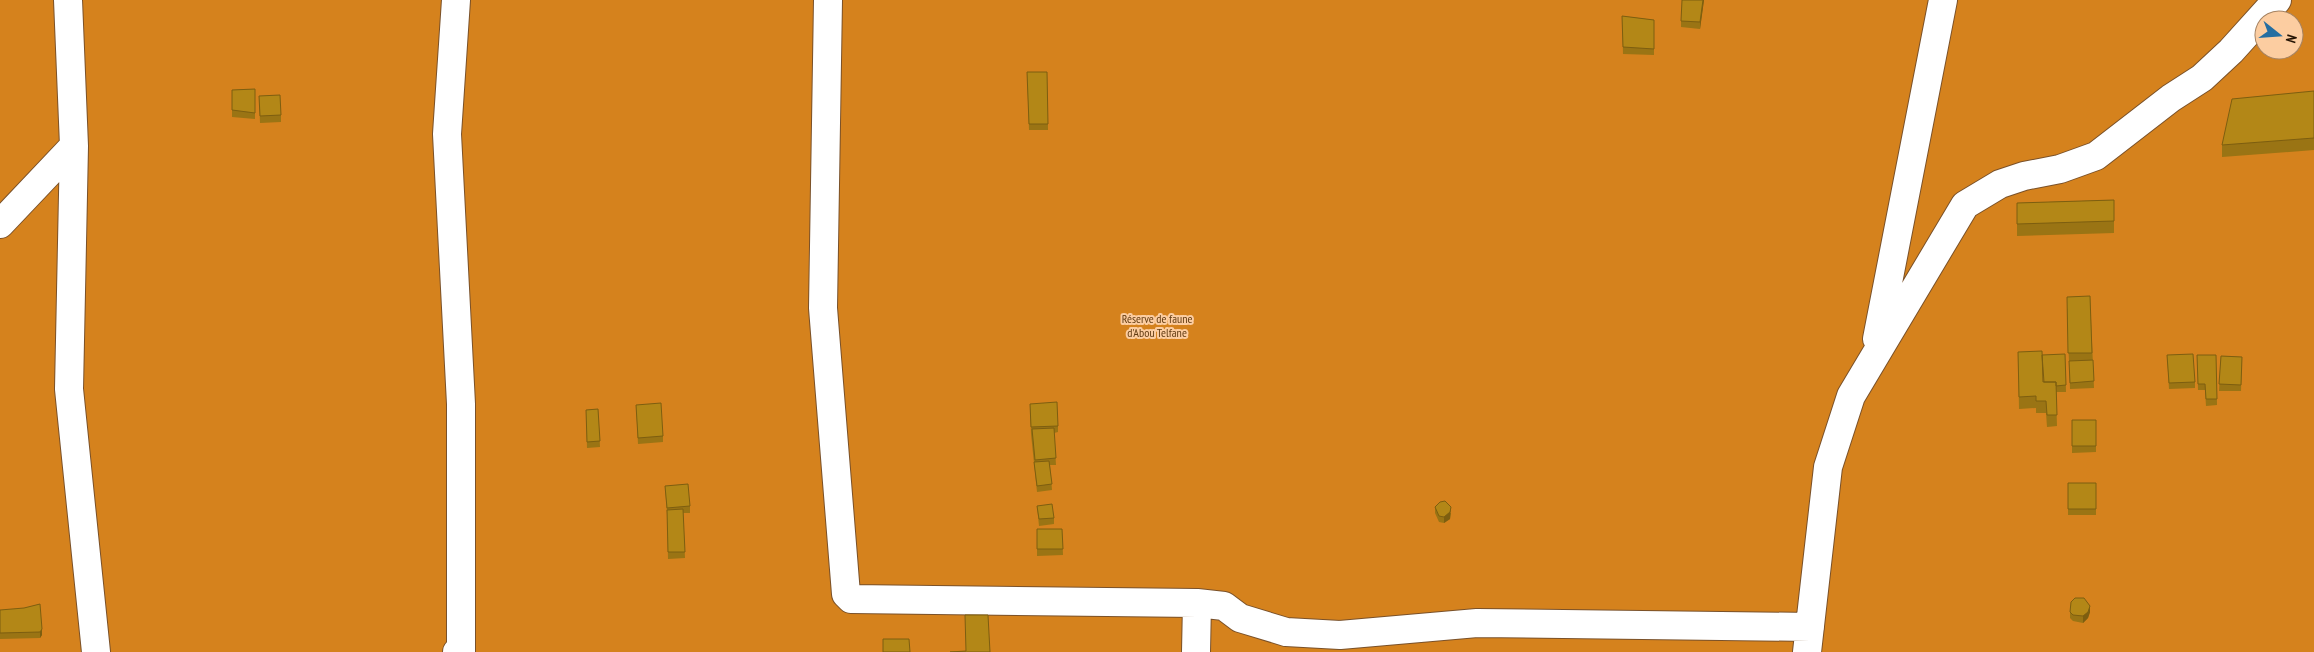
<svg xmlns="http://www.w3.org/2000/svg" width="2314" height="652" viewBox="0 0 2314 652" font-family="'PT Sans Narrow',sans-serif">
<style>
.green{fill:#d5821d;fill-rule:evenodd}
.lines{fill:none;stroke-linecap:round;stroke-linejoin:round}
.minor-casing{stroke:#7a5129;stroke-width:30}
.minor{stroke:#fff;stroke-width:28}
.wall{fill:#9a7414}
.shaded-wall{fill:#7d5e10}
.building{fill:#b38717;stroke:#7d5e10}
.labels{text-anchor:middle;stroke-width:4;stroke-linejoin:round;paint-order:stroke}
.park-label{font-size:12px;fill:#613b12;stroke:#fccda1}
</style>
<rect width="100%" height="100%" fill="#efc095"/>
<!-- green -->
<path class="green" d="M0 0H2314V652H0ZM2264 20H2294V50H2264Z"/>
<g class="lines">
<!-- minor casing -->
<g class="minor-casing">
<path id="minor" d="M68 0 74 146 69 389 96 652
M456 0 447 134 461 404V652H457
M828 0 823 308 846 594 851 599 1197 603 1224 606 1240 618 1286 632 1340 635 1477 623 1810 627
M0 224 74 146
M1877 339 1943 0
M1196 652 1197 603
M1807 652 1828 467 1851 396 1965 205 2000 184 2024 176 2060 169 2096 156 2171 98 2202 78 2231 51 2277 0"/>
</g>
<!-- minor -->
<use href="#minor" class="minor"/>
</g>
<!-- wall -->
<path class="wall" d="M1704 0 1700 29 1681 27V21Z
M1622 16 1654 20V55L1623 54Z
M1027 72H1047L1048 130H1029Z
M255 89V119L232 117V90Z
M2314 91V150L2222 157V145Z
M259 96 281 115V122L260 123Z
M2114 200V233L2017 236V203Z
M2090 296 2094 388 2070 389 2067 309Z
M2018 352 2043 382 2065 354 2066 392H2056L2057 426 2047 427 2046 413H2036V408L2019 409Z
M2167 355 2195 382V388L2169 389Z
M2197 355H2216L2217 405 2206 406 2205 390H2198Z
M2221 356 2242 357 2241 391H2219Z
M1030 404 1058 426V432L1054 433 1056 465H1050L1052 490 1037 492 1031 434Z
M636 405 663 436V442L638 444Z
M598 409 600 447 587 448 586 410Z
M2072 420H2096V452L2072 453Z
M2068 483H2096V515H2068Z
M665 486 690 506V513H683L685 558 668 559 667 514Z
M1037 506 1054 518V524L1039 526Z
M1435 507 1451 513 1450 519 1444 523 1439 522 1435 513Z
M1037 529H1062L1063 555 1037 556Z
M0 610 42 629V635L40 638 0 639Z
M2070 612H2090L2088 618 2083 623 2073 621 2070 618Z"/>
<!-- shaded-wall -->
<path class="shaded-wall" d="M1703 0H1704L1700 29V22Z
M1451 507 1450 519 1444 523V517Z
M2090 606V612L2088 618 2083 623V616Z
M42 629V635L40 638V632Z"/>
<!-- building -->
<path class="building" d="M1682 0H1703L1700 22 1681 21Z
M1622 16 1654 20V49L1623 47Z
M1027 72H1047L1048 124H1029Z
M255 89V113L232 110V90Z
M2314 91V138L2222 145 2232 99Z
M280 95 281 115 260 116 259 96Z
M2114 200V221L2017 224V203Z
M2090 296 2092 353H2068L2067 297Z
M2042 351 2043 382H2056L2057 415H2047L2046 401H2036V396L2019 397 2018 352Z
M2065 354 2066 385 2056 386V382H2044L2042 355Z
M2193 354 2195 382 2169 383 2167 355Z
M2197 355H2216L2217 399H2206L2205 384H2198Z
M2221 356 2242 357 2241 385 2219 384Z
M2093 360 2094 381 2070 383 2069 361Z
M1057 402 1058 426 1031 427 1030 404Z
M661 403 663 436 638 438 636 405Z
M598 409 600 441 587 442 586 410Z
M2072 420H2096V446H2072Z
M1054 428 1056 458 1035 460 1032 429Z
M1049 461 1052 484 1037 486 1034 462Z
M2068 483H2096V509H2068Z
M688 484 690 506 667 508 665 486Z
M1445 501 1451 507 1450 512 1444 517 1439 516 1435 507 1440 502Z
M1052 504 1054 518 1039 519 1037 506Z
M683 509 685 552H668L667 510Z
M1037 529H1062L1063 549H1037Z
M2075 598H2084L2090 606 2088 612 2083 616 2073 615 2070 612 2071 602Z
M40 604 42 629 40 632 0 633V610L24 608Z
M965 615H988L990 652H950L966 651Z
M883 639H909L910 652H883Z"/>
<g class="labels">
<!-- park labels -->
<g class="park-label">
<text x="1157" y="323">Réserve de faune<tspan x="1157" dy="14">d'Abou Telfane</tspan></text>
</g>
</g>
<!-- north arrow -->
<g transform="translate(2279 35) rotate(107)"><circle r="24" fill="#fccda1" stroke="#a68362"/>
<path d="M0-4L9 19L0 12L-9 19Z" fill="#256ea1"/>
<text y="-8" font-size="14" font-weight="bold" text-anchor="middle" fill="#241303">N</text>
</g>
</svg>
